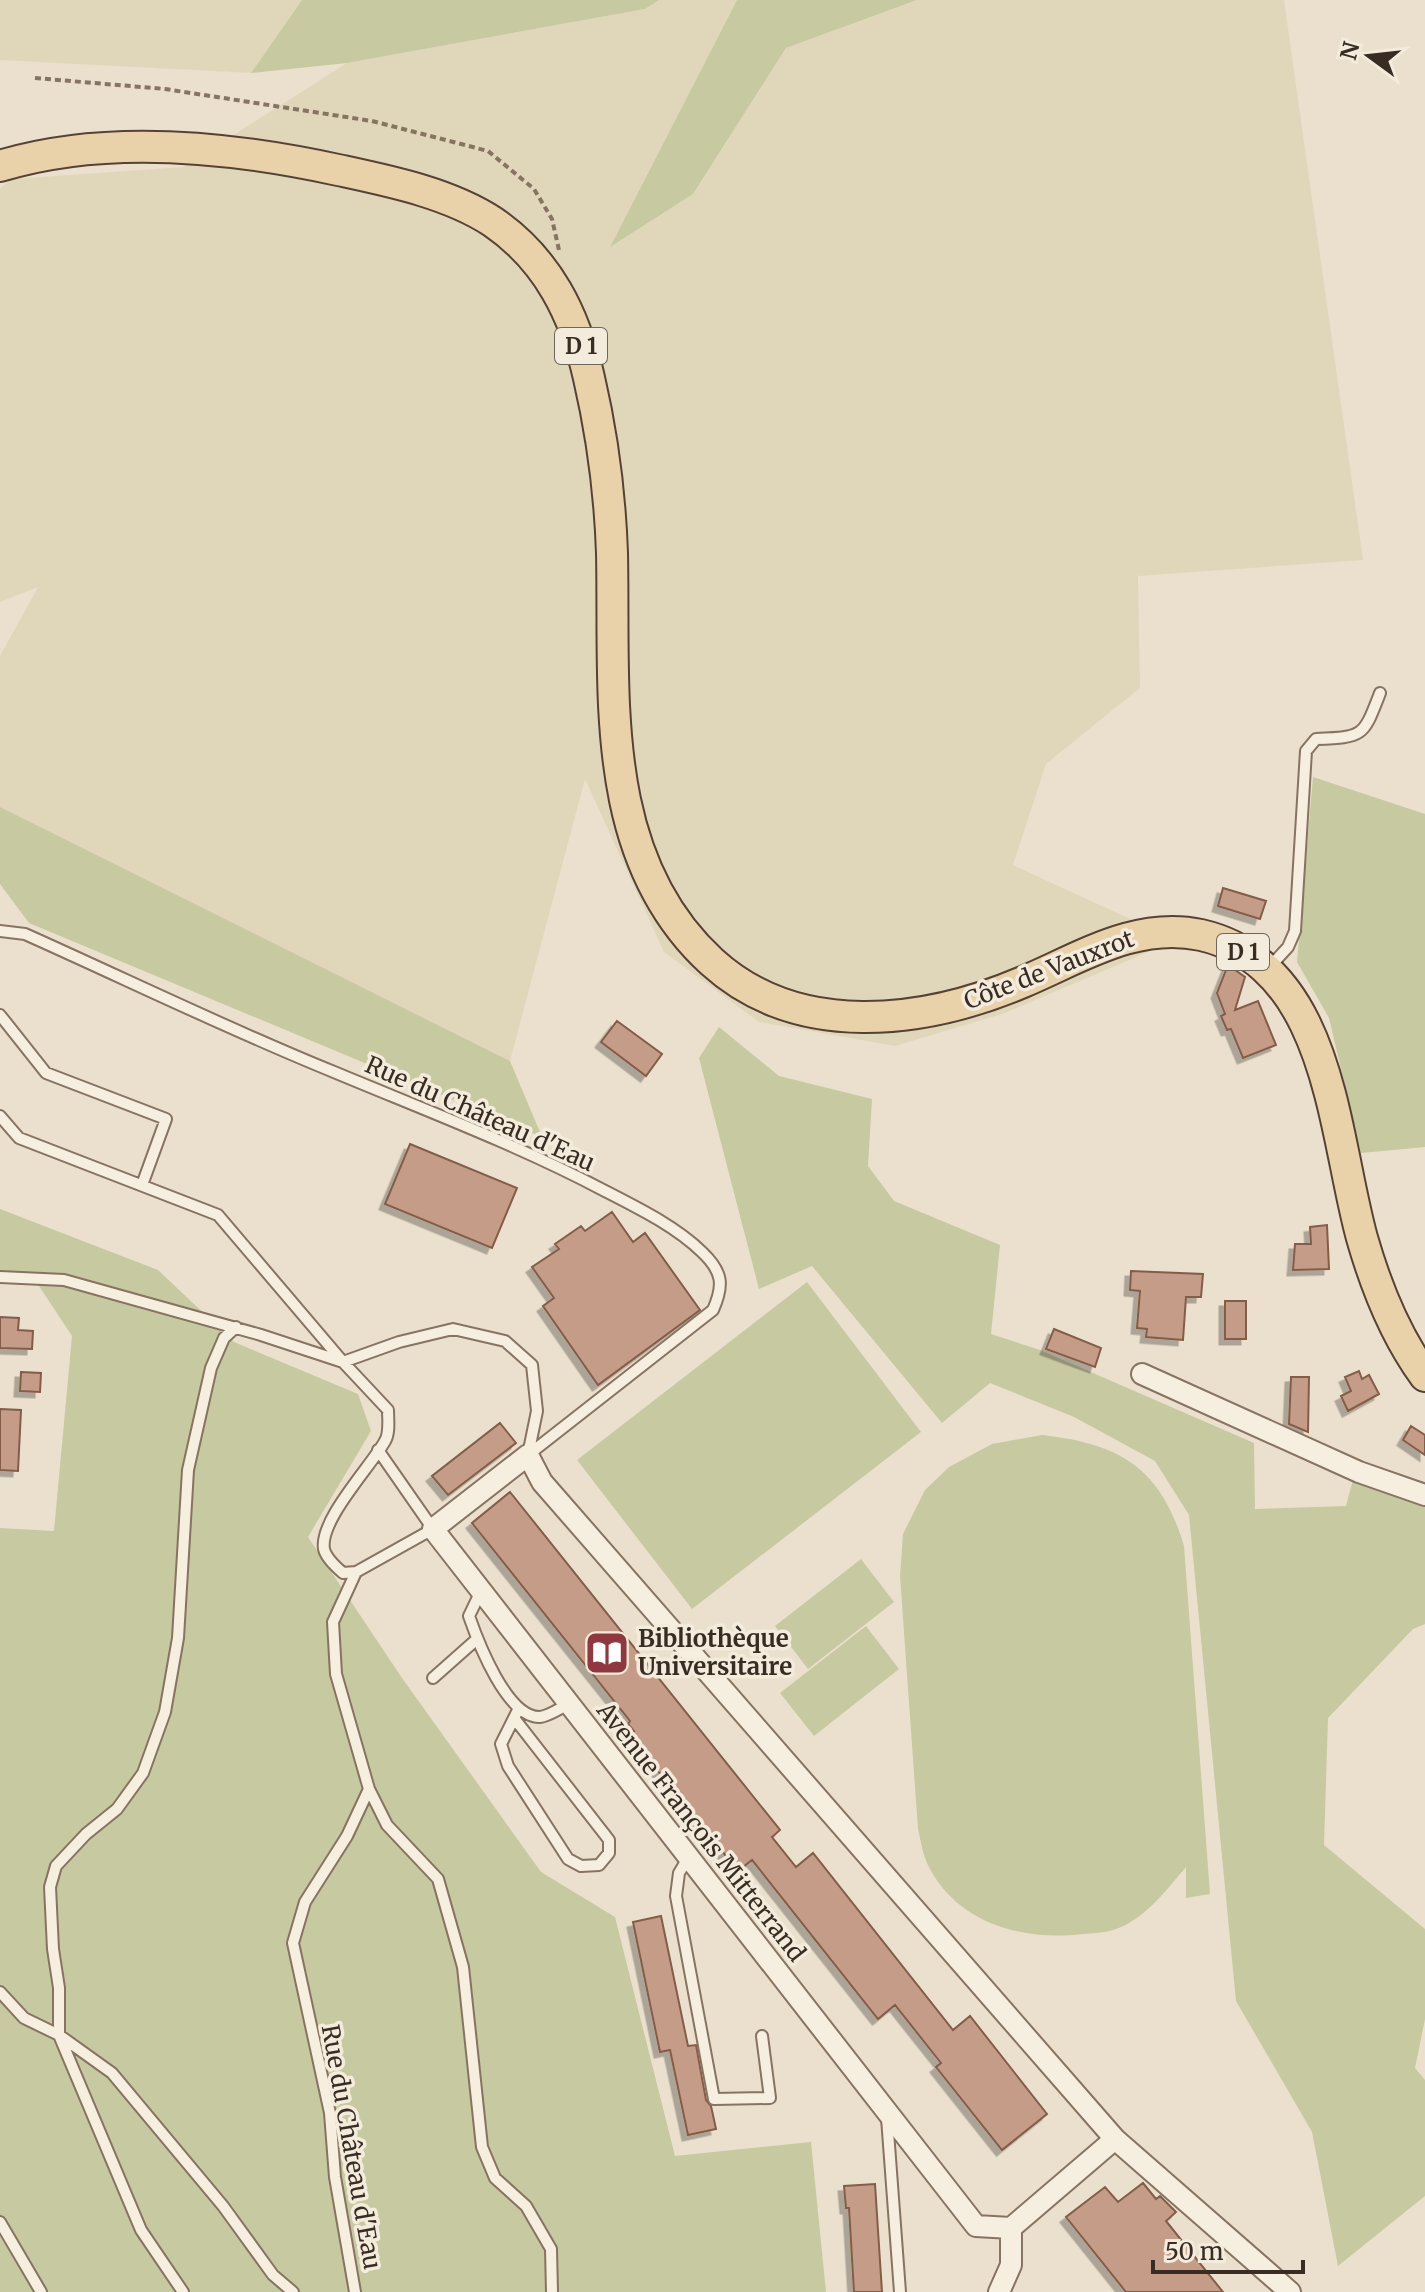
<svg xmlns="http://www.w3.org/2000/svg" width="1425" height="2292" viewBox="0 0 1425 2292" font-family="Merriweather,serif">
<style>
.farmland{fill:#e0d7bb}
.green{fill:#c7c9a1}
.building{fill:#c59c87;stroke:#845d4a;stroke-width:2;filter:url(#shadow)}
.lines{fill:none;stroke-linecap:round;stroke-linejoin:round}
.service-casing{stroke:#877362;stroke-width:14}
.minor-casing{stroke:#877362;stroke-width:24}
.primary-casing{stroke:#564235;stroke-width:34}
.path{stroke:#877362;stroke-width:4;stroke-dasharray:6 4;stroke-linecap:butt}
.service{stroke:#f6eedf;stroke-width:10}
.minor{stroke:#f6eedf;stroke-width:20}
.primary{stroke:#e9d1aa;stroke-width:30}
.labels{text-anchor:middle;stroke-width:7;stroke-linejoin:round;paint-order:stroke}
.shield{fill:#f3ebdc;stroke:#71665a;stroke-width:2}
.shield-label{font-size:22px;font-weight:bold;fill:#392d23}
.street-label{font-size:24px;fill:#392d23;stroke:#f3ebdc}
.poi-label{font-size:24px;font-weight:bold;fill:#392d23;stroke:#f3ebdc;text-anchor:start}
</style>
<defs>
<filter id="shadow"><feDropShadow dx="-5.5" dy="5.5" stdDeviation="0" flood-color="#0004"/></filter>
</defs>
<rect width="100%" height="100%" fill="#ebe0cd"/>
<!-- farmland -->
<path class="farmland" d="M0 0H302L251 73 0 60Z
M659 0H737L611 245 693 194 786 48 917 0H1284L1363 560 1138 576 1140 688 1046 764 1013 865 1176 940 1005 1013 895 1046 759 1022 664 952 585 779 510 1061 0 809V656L38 587 0 602V188L12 179 183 167 347 63 645 9Z"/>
<!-- green -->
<path class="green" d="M302 0H659L645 9 347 63 251 73Z
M737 0H917L786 48 693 194 610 247Z
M1313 777 1425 814V1147L1361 1153 1329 1018 1297 962Z
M0 807 510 1061 542 1137 29 923 0 884Z
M719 1027 779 1076 872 1099 868 1166 894 1201 1000 1245 991 1334 1040 1350 1254 1443 1255 1509 1346 1506 1353 1480 1425 1502V1624L1413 1629 1328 1718 1324 1845 1425 1929V2019L1415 2068 1425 2080V2196L1338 2266 1312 2132 1236 2001 1189 1515 1155 1461 1074 1417 990 1383 942 1423 812 1266 759 1289 699 1058Z
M0 1209 158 1270 234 1342 358 1394 371 1431 308 1537 402 1678 541 1872 615 1917 675 2156 811 2142 826 2292H0V1528L54 1531 72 1336 37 1283 0 1277Z
M807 1282 921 1432 692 1609 577 1460Z
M1042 1435C1121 1444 1161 1468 1184 1546L1210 1894 1186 1898V1867C1166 1890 1144 1921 1113 1930 1104 1933 1093 1933 1083 1934 1025 1941 960 1925 930 1869 923 1857 921 1842 918 1829L900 1576 903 1534 925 1490 949 1467 992 1444Z
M861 1559 894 1602 808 1669 775 1626Z
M866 1626 899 1669 814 1736 780 1693Z"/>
<!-- building -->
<path class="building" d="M1223 888 1266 901 1260 919 1218 906Z
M1228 965 1245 977 1235 1010 1258 1001 1276 1045 1243 1058 1231 1029 1227 1030 1221 1016 1225 1014 1217 993Z
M617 1021 662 1054 646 1076 601 1042Z
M410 1144 517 1188 492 1248 385 1204Z
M612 1212 633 1242 645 1233 700 1310 598 1385 543 1306 554 1298 532 1267 559 1249 555 1244 581 1226 585 1231Z
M1327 1225 1329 1269 1293 1270 1295 1244H1311L1310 1227Z
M1131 1271 1203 1274 1201 1297H1186L1183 1340 1146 1337 1147 1329 1137 1328 1140 1291 1130 1290Z
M1225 1301H1246V1339H1225Z
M0 1317 19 1318 18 1330 33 1331 32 1349 0 1348Z
M1054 1329 1101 1348 1095 1367 1046 1349Z
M1359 1371 1362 1379 1369 1375 1379 1394 1348 1411 1341 1396 1351 1391 1345 1377Z
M21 1372 41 1373 40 1392 20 1391Z
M1291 1377H1309L1308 1432 1289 1424Z
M0 1409 21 1410 18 1471 0 1470Z
M500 1423 516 1443 448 1495 432 1476Z
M1411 1426 1425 1435V1455L1403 1440Z
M510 1492 780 1830 772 1837 796 1867 813 1853 953 2030 970 2016 1047 2114 1002 2150 936 2067 941 2063 895 2005 878 2019 752 1860 738 1871 629 1735 634 1731 628 1724 630 1721 472 1523Z
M661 1916 688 2046 696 2045 706 2100 711 2106 716 2129 688 2135 670 2050 660 2052 633 1922Z
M1143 2183 1156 2199 1160 2196 1176 2212 1166 2221 1223 2292H1126L1066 2217 1105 2187 1118 2202Z
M875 2184 882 2292H854L849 2208H846L844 2186Z"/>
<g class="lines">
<!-- service casing -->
<g class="service-casing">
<path id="service" d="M0 931 25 934C128 980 230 1030 334 1072 425 1110 518 1145 605 1191 638 1208 675 1226 702 1252 723 1272 724 1285 713 1310L528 1455
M1268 969 1288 947 1295 931 1306 751 1316 739C1364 737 1363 737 1380 693
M0 1015 46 1073 166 1119 142 1185
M0 1116 19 1138 218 1215 343 1362 388 1410C388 1419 390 1433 385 1441 372 1465 319 1520 324 1549 326 1558 336 1567 343 1573L356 1572 433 1529 378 1450
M0 1277 64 1280 261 1335 343 1362 399 1342 453 1329 505 1341 532 1365 537 1411 528 1455
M356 1572 333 1622 336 1674 369 1789 387 1825 438 1879 463 1967 482 2147 495 2178 526 2206 551 2249 552 2292
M481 1591 469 1616C478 1642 507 1718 540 1717 549 1716 560 1708 569 1704
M433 1678 477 1639
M514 1718 609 1840V1853L599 1865 581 1866 568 1859 508 1766 501 1744 519 1708
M688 1858 679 1873 676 1896 714 2099 770 2098 762 2036
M0 1992 24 2018 59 2035 112 2073 223 2206 273 2275 293 2292
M887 2118 900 2292
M0 2222 41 2292
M183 2292 141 2230 59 2035V1988L53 1949 50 1887 56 1866 86 1834 117 1809 143 1773 165 1712 178 1638 188 1470 211 1368 224 1338 236 1327
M355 2292 335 2177 330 2113 293 1943 305 1902 347 1836 369 1789"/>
</g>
<!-- minor casing -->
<g class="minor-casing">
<path id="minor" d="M1142 1374 1359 1472 1425 1495
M1115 2139 1011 2228 976 2226 433 1529 528 1455 542 1482 1115 2139 1290 2292
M999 2292 1011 2265V2228"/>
</g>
<!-- primary casing -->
<g class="primary-casing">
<path id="primary" d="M0 166C105 134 232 147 338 170 389 181 449 193 493 222 548 260 575 315 589 378 602 434 610 495 612 553 615 694 597 857 712 962 798 1040 924 1024 1023 982 1080 958 1136 921 1201 935 1331 965 1333 1133 1362 1238 1376 1287 1395 1335 1425 1376"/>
</g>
<!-- path -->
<path class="path" d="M35 78 165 89 372 121 488 151 534 189 552 219 559 250"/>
<!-- service -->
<use href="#service" class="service"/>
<!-- minor -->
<use href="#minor" class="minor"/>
<!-- primary -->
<use href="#primary" class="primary"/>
</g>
<!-- icons -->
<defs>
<g id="library-square" transform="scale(2.3)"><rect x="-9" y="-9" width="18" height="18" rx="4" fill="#90383f" stroke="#f3ebdc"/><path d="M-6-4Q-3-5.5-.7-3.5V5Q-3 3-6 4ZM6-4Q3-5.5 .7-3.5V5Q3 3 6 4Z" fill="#fff"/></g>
</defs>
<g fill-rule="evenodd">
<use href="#library-square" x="607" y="1653"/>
</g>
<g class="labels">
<!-- shield labels -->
<g class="shield">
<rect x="555" y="328" width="52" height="36" rx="6"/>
<rect x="1217" y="934" width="52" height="36" rx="6"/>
</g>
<g class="shield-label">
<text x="581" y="354">D 1</text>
<text x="1243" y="960">D 1</text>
</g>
<!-- street labels -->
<g class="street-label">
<text transform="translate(1049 970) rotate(-21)" y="8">Côte de Vauxrot</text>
<text transform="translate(480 1114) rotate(24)" y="8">Rue du Château d'Eau</text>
<text transform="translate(701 1832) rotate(52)" y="8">Avenue François Mitterrand</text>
<text transform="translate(351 2147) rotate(80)" y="8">Rue du Château d'Eau</text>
</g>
<!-- poi labels -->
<g class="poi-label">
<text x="638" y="1647">Bibliothèque<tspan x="638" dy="28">Universitaire</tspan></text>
</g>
</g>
<!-- north arrow -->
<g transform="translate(1369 56) rotate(285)" stroke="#f3ebdc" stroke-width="6" paint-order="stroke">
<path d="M0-6L14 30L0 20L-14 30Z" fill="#392d23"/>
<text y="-12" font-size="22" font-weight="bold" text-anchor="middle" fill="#392d23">N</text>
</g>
<!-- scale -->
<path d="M1153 2260v12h150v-12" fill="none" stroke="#392d23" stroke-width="4"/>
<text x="1165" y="2260" font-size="24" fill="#392d23" stroke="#f3ebdc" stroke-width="6" paint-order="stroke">50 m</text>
</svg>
